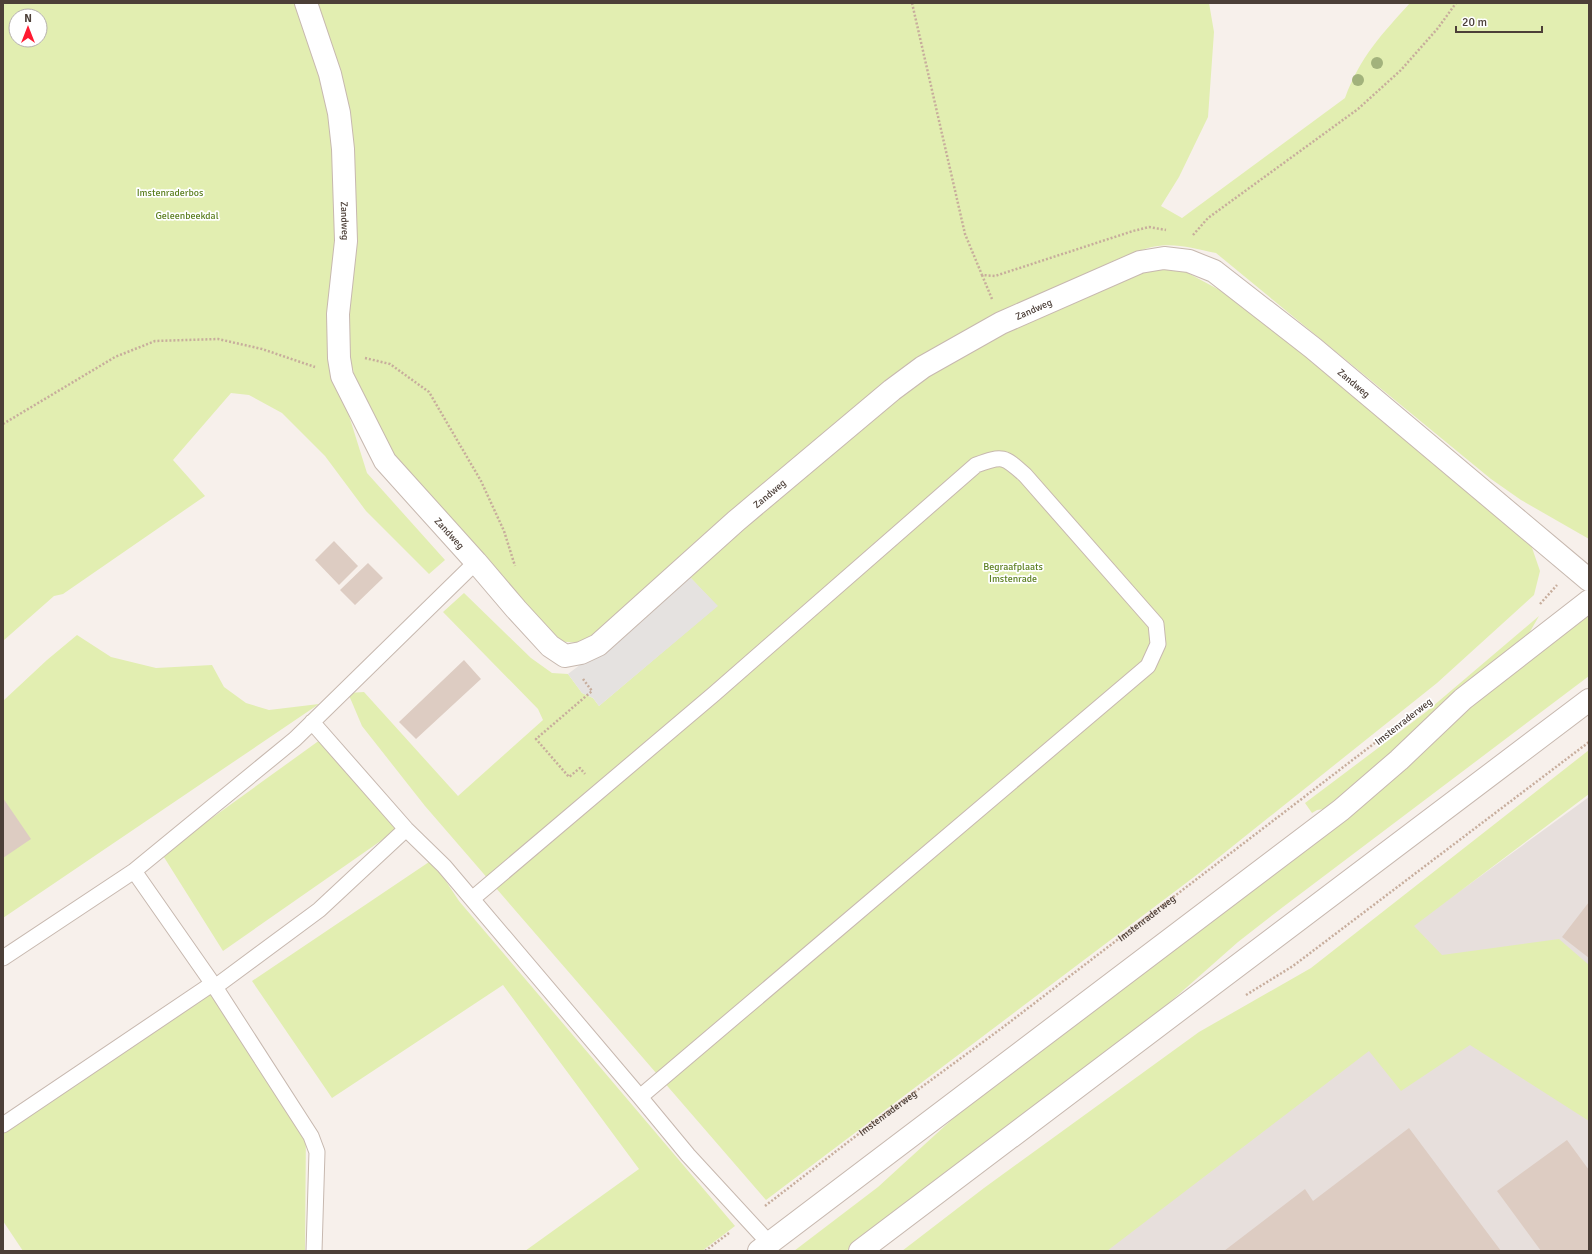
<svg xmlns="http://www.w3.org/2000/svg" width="1592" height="1254" viewBox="0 0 1592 1254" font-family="Signika,sans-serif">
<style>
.industrial{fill:#e7dfdc}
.green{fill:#e2eeb1;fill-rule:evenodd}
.parking{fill:#e5e2e0}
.building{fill:#ddccc2}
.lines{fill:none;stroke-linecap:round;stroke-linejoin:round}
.service-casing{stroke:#c7b8af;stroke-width:17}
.minor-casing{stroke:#c7b8af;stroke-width:24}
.tertiary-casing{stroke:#c7b8af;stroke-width:24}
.path{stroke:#c7ad9c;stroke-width:2.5;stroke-dasharray:2 2;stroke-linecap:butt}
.service{stroke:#fff;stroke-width:15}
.minor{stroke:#fff;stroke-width:22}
.tertiary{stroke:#fff;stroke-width:22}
.tree{fill:#a2b27c}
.labels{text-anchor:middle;stroke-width:3.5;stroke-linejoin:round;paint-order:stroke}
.park-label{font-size:10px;fill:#5d8022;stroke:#fff}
.street-label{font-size:10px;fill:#4c3f38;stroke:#fff}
</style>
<rect width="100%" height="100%" fill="#f7f0eb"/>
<!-- industrial -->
<path class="industrial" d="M1589 797V1251H966Z"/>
<!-- green -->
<path class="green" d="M3 3H1209L1214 32 1208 117 1179 177 1161 206 1182 218 1345 98C1360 57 1382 34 1410 3H1589V539L1521 500 1491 479 1216 253C1187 247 1168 240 1139 251 1129 254 1123 257 1115 264L1000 317 599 638 580 643 555 641 396 484 355 385 353 368 335 371 367 473 445 560 429 574 366 511 325 456 282 413 249 395 231 393 173 460 205 496 63 594 54 596 3 641ZM16 16H40V40H16Z
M1159 267 1186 272 1225 293 1250 311 1529 539 1540 571 1534 595 1437 683 1198 874 766 1200 425 806 362 726 348 693 364 692 458 796 543 720 538 709 443 612 464 593 531 658 552 673 568 674 582 693 593 698 599 706 717 606 688 575 910 385 1116 271Z
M1539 616 1524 642 1331 808 1317 810 1312 813 1305 803 1426 712Z
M1586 617H1589V676L1283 907 1238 942 1161 1010 846 1251H794L878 1187 981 1093 1370 800 1453 721 1545 648Z
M77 635 111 657 156 668 212 665 224 687 246 703 269 710 319 704 3 918V701L47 660Z
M331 732 336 742 405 824 223 951 162 854Z
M1589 750V794L1414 926 1442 955 1559 939 1589 965V1121L1470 1045 1401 1091 1369 1051 1107 1251H902L984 1188 1199 1032 1311 968Z
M432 860 459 901 735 1226 702 1251H525L639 1169 503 985 332 1098 252 981Z
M210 992 306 1125 305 1251H23L3 1221V1133Z"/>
<!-- parking -->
<path class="parking" d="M688 575 718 606 599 706 593 698 582 693 568 674 634 624Z"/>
<!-- building -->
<path class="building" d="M334 541 358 566 339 585 315 560Z
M368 563 383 578 355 605 340 590Z
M464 660 481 679 416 739 399 722Z
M3 798 31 839 3 858Z
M1589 902V958L1562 937Z
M1409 1128 1501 1251H1224L1305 1189 1313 1201Z
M1567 1140 1589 1170V1251H1541L1497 1191Z"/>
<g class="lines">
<!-- service casing -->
<g class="service-casing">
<path id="service" d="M312 722 406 829 444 866 640 1097 688 1155 769 1243
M472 899 714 694 976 465C1003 455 1004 456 1025 475L1156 624 1158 644 1148 666 640 1097
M3 958 134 871
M215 987 319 910 406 829
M3 1125 212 984
M314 1251 317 1152 311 1136 215 987 134 871 295 739 476 562"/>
</g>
<!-- minor casing -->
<g class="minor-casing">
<g id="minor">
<path id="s2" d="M306 3 330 74 339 113 343 149 346 241 338 314 339 358 342 376 385 461 476 562 516 609 550 646 565 656 581 653 598 645 736 521 892 390 923 367 1001 323 1140 262 1164 258 1189 261 1214 271 1313 348 1589 580"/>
</g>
</g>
<!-- tertiary casing -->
<g class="tertiary-casing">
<path id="tertiary" d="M759 1251 1341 810 1399 760 1463 699 1589 601
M860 1251 1589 700"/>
</g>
<!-- path -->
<g class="path">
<path d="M912 3 965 234 982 275 995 276 1133 231 1149 227 1166 230"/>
<path d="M1193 235 1208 218 1358 109 1401 70 1438 28 1456 3"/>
<path d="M982 275 992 299"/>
<path d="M365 358 390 364 429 392 481 481 504 531 515 566"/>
<path d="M3 424 115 357 155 341 218 339 262 349 315 367"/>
<path d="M1540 604 1557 585"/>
<path d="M583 679 592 691 536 739 569 777 580 768 585 774"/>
<path d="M1246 995 1293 966 1589 742"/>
<path id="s1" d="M765 1206 878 1119 1002 1028 1380 739"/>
<path d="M705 1251 729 1233"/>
</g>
<!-- service -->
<use href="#service" class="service"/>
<!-- minor -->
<use href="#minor" class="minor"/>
<!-- tertiary -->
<use href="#tertiary" class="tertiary"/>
</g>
<!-- trees -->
<g class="tree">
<circle cx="1377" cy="63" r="6"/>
<circle cx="1358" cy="80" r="6"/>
</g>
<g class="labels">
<!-- park labels -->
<g class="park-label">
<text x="170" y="196">Imstenraderbos</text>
<text x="187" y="219">Geleenbeekdal</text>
<text x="1013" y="570">Begraafplaats<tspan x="1013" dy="12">Imstenrade</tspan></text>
</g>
<!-- street labels -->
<g class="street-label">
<text dy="4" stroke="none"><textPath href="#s2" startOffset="223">Zandweg</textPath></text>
<text dy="4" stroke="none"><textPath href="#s2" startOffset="1328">Zandweg</textPath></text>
<text dy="4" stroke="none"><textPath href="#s2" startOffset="1700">Zandweg</textPath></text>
<text dy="4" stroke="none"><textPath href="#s2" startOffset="1004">Zandweg</textPath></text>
<text dy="4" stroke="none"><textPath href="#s2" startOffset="571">Zandweg</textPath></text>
<text transform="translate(1403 721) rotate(-38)" y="4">Imstenraderweg</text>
<text dy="4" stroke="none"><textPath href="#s1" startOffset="478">Imstenraderweg</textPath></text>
<text dy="4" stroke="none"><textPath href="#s1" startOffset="154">Imstenraderweg</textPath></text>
</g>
</g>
<!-- border -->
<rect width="1592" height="1254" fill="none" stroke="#4c3f38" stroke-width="8"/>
<!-- north arrow -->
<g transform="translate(28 28)"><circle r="19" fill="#ffffff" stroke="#b7b2af"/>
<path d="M0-3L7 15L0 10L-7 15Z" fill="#ff1a31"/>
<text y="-6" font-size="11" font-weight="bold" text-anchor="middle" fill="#4c3f38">N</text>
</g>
<!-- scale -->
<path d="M1456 26v6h86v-6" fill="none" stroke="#4c3f38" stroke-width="2"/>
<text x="1462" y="26" font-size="12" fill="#4c3f38" stroke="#ffffff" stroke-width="3" paint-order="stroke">20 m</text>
</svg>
